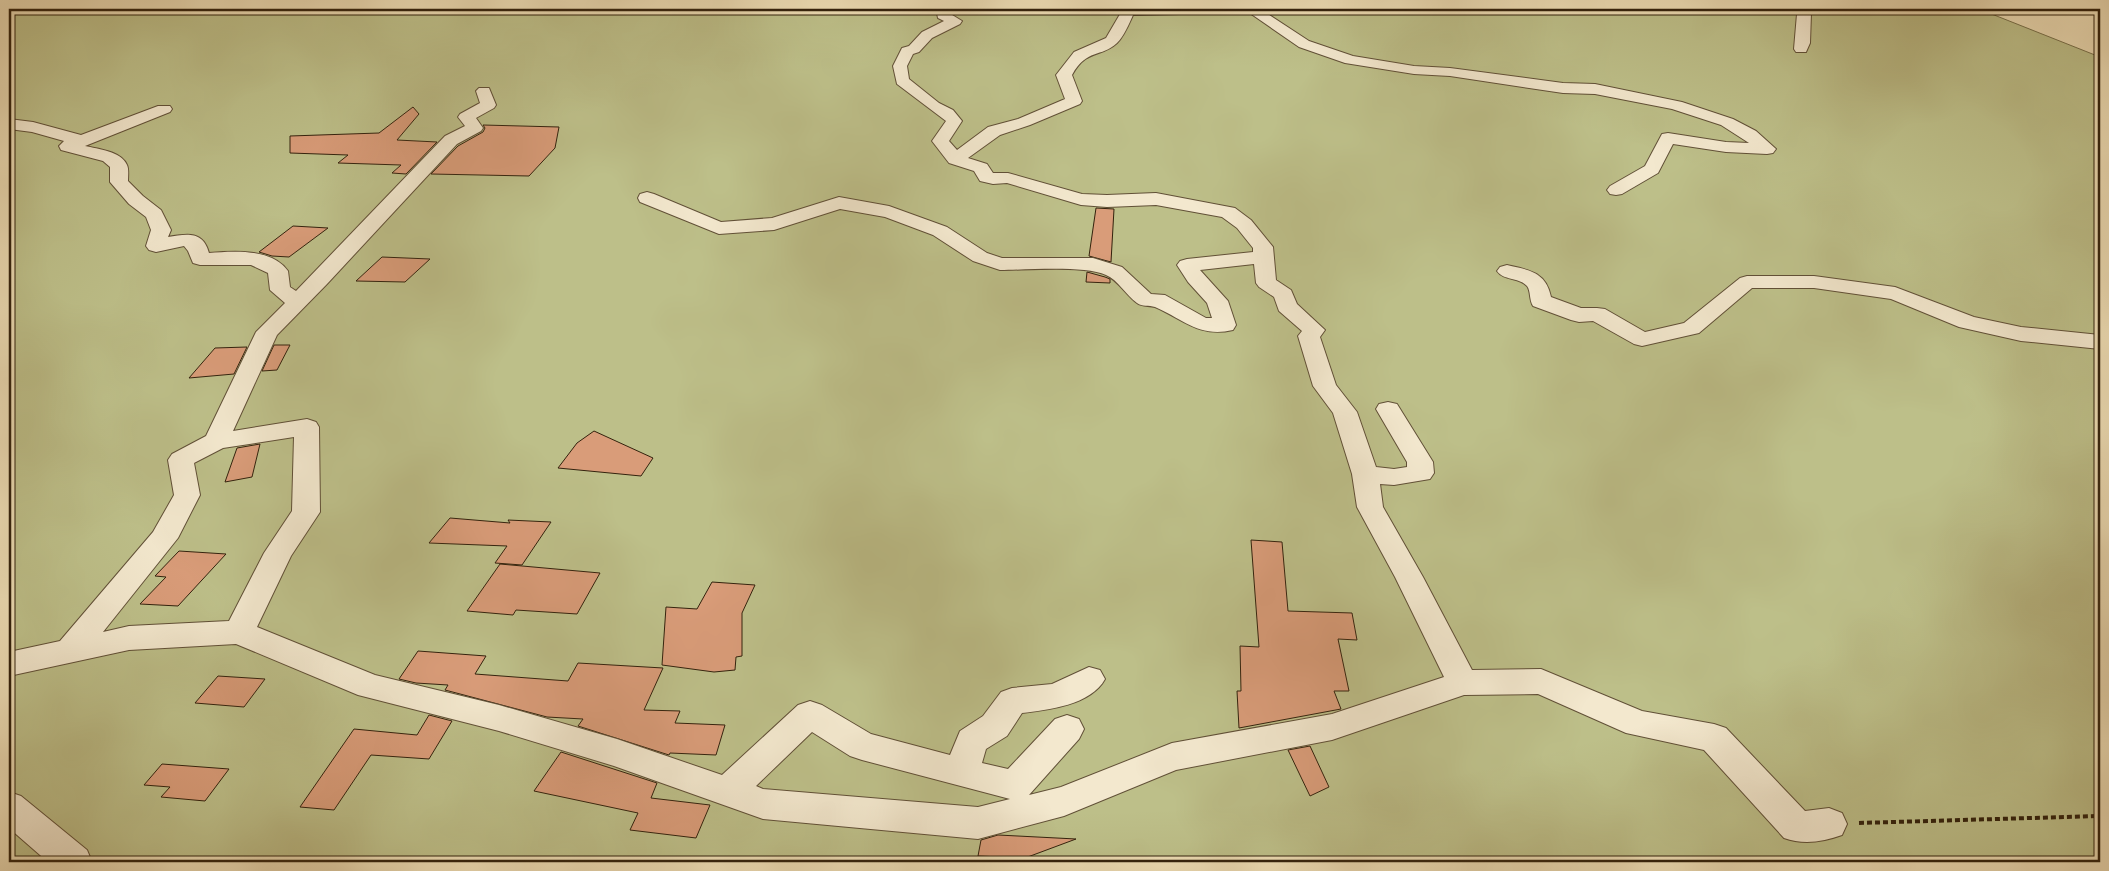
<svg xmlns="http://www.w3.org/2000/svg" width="2109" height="871" viewBox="0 0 2109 871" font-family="'Libre Bodoni',serif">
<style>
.green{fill:#bdbf89;stroke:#78704b}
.building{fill:#d99c79;stroke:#33220d}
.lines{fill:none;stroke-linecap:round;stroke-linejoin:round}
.minor-casing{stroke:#615037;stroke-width:2}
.path{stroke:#33220d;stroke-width:4;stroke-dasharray:5 3;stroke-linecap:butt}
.minor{fill:#f3e8ce;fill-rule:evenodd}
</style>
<rect width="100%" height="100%" fill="#ecdcb4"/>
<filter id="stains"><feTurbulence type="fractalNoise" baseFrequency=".004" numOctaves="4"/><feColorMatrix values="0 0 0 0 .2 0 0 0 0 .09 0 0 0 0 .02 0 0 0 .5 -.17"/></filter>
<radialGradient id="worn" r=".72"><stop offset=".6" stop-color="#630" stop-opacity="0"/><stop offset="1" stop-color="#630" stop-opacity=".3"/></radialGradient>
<!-- green -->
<path class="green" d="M9 9H1979L2100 57V862H9Z"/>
<!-- building -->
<path class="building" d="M413 107 419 114 397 140 437 142 406 174 392 173 401 165 338 163 348 155 290 153V136L379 133Z
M483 125 559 127 555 148 529 176 431 174 458 146 483 132 485 128Z
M1096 208 1114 209 1111 262 1089 256Z
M293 226 328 228 289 257 272 256 259 252Z
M382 257 430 259 405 282 356 281Z
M1087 272 1105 277 1110 279V283L1086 282Z
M274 345H290L277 370 262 371Z
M247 347 234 374 189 378 215 348Z
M594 431 653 458 641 476 558 468 577 443Z
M260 444 252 477 225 482 237 448Z
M450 518 510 523 508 520 551 522 522 565 495 563 507 546 429 543Z
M1251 540 1282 542 1288 611 1352 613 1357 640 1338 639 1349 691H1334L1341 709 1239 728 1237 691H1241L1240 646 1259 647Z
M179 551 226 554 178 606 140 604 166 577 155 576Z
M500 564 600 573 577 614 516 610 513 615 467 611Z
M712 582 755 585 742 613V656L736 657 735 670 714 672 662 665 666 607 697 609Z
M418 651 486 656 475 674 568 681 578 663 663 668 644 710 680 711 675 723 725 725 716 755 670 753 669 755 578 726 583 719 547 717 445 690 448 685 416 683 399 679Z
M218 676 265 679 244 707 195 703Z
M429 715 452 721 429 759 371 755 334 810 300 807 354 729 417 735Z
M1310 746 1329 787 1310 796 1288 750Z
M561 752 657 783 651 798 710 805 696 838 630 830 638 813 534 791Z
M162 764 229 769 205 801 161 797 170 787 144 785Z
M998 835 1076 839 1025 858 978 856 981 840Z"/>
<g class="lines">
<!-- minor casing -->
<g class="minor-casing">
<path id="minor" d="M936 9H948L949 13 962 21 960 24 932 38 919 52 913 54 907 66 909 79 939 103 953 110 962 121 949 141 957 150 988 127 1018 119 1065 99 1056 75 1074 52 1106 38 1123 9H1232L1231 12 1226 13 1133 15C1129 24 1124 36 1117 43 1101 58 1087 48 1072 75L1082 101 1080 104 1030 125 1000 135 968 158 987 164 993 173H1008L1082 194 1107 195 1156 193 1235 208 1251 220 1273 247 1276 280 1291 290 1297 304 1325 330 1320 337 1336 385 1357 412 1376 467 1394 469 1407 467V462L1376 409 1379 404 1388 402 1397 404 1433 462 1434 473 1430 479 1394 485 1380 484 1383 507 1423 577 1472 670 1541 669 1642 711 1714 724 1726 728 1805 811 1829 808 1842 813 1847 824 1842 835C1823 842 1803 845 1784 838L1704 750 1626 733 1538 694 1464 695 1332 740 1176 770 1064 816 978 839 763 819 614 766 499 731 358 695 236 644 129 650 9 676V652L60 641 153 532 174 495 168 460 172 454 206 436 256 332 285 303 270 290 268 273 251 265H200L193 263 188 251 184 246 156 252 149 250 146 246 151 230 146 217 129 204 110 182V167L103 161 61 150 59 146 64 141 32 132 9 129V119L33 122 81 135 158 106H170L172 109 170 112 85 146C98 149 121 151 127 165 129 169 128 176 128 181L143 196 161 210 171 230 168 237C186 234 203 230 209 253 233 251 272 248 288 271L290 287 296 291 445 136 465 126 458 117 460 114 480 103 476 91 479 88H489L496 105 494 108 476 118 483 128 481 131 457 144 327 284 277 335 233 431 307 419 316 422 319 427 320 512 291 556 257 627 375 675 499 705 617 739 722 775 798 705 810 701 822 705 871 734 950 755 960 731 983 716 1001 692 1012 688 1052 684 1089 667 1100 670 1105 679C1091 705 1048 710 1022 713L1007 736 986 749 982 763 1008 769 1055 719 1067 715 1079 719 1084 729 1079 739 1029 795 1061 787 1172 743 1332 714 1444 677 1395 577 1357 507 1352 474 1333 413 1313 386 1298 336 1302 331 1279 311 1274 297 1259 287 1256 283 1254 264 1200 270 1228 301 1236 325 1233 330C1199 338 1183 319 1155 307 1149 305 1142 307 1137 303 1126 295 1118 280 1106 275 1085 265 1026 270 1000 270L973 261 933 235 885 217 840 209 774 230 719 234 640 202 638 198 640 194 647 192 654 194 721 222 772 218 839 197 889 206 947 227 987 253 1002 258H1093L1122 267 1151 294 1165 295 1206 318H1212L1207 303 1188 282 1177 265 1180 261 1187 259 1253 252V248L1237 228 1222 217 1156 205 1107 207 1081 205 1007 183 993 184 980 181 974 171 949 163 932 141 946 121 897 84 893 66 902 48 909 46 922 32 944 21 938 18ZM294 437 292 511 264 553 229 621 129 626 103 632 178 538 200 495 194 463 223 448ZM812 732 850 756 862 760 1010 799 978 807 763 789 756 786Z
M1244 9H1260L1309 41 1353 56 1414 66 1450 68 1563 83 1595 84 1682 102 1733 119 1756 131 1776 149 1773 153 1767 154 1726 152 1673 144 1658 173 1622 194 1616 195 1610 194 1607 190 1610 186 1645 166 1662 134 1668 133 1726 142 1749 143 1721 125 1672 109 1595 94 1563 93 1450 76 1414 74 1345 63 1299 47Z
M1791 9H1807L1811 13 1810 43 1806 52H1796L1794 49 1797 14Z
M1507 265C1529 270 1546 272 1551 297L1581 308H1597L1605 309 1645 332 1684 323 1740 278 1747 276H1814L1895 287 1974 317 2021 327 2100 335V349L2021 341 1959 327 1891 299 1814 288H1752L1699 333 1642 346 1634 344 1593 321 1579 322 1571 320 1533 306C1529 300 1531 291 1527 286 1519 277 1504 281 1497 271L1500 267Z
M9 792 21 796 87 850 92 862H48L9 828Z"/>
</g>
<!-- path -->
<path class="path" d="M1859 823 2100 816"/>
<!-- minor -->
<use href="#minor" class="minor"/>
</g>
<!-- margin -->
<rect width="2109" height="871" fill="none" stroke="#ecdcb4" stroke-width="30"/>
<rect x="10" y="10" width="2089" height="851" fill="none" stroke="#33220d" stroke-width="2.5"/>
<rect x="15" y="15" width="2079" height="841" fill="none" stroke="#33220d"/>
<rect width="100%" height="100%" filter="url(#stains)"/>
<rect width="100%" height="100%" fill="url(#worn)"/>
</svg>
